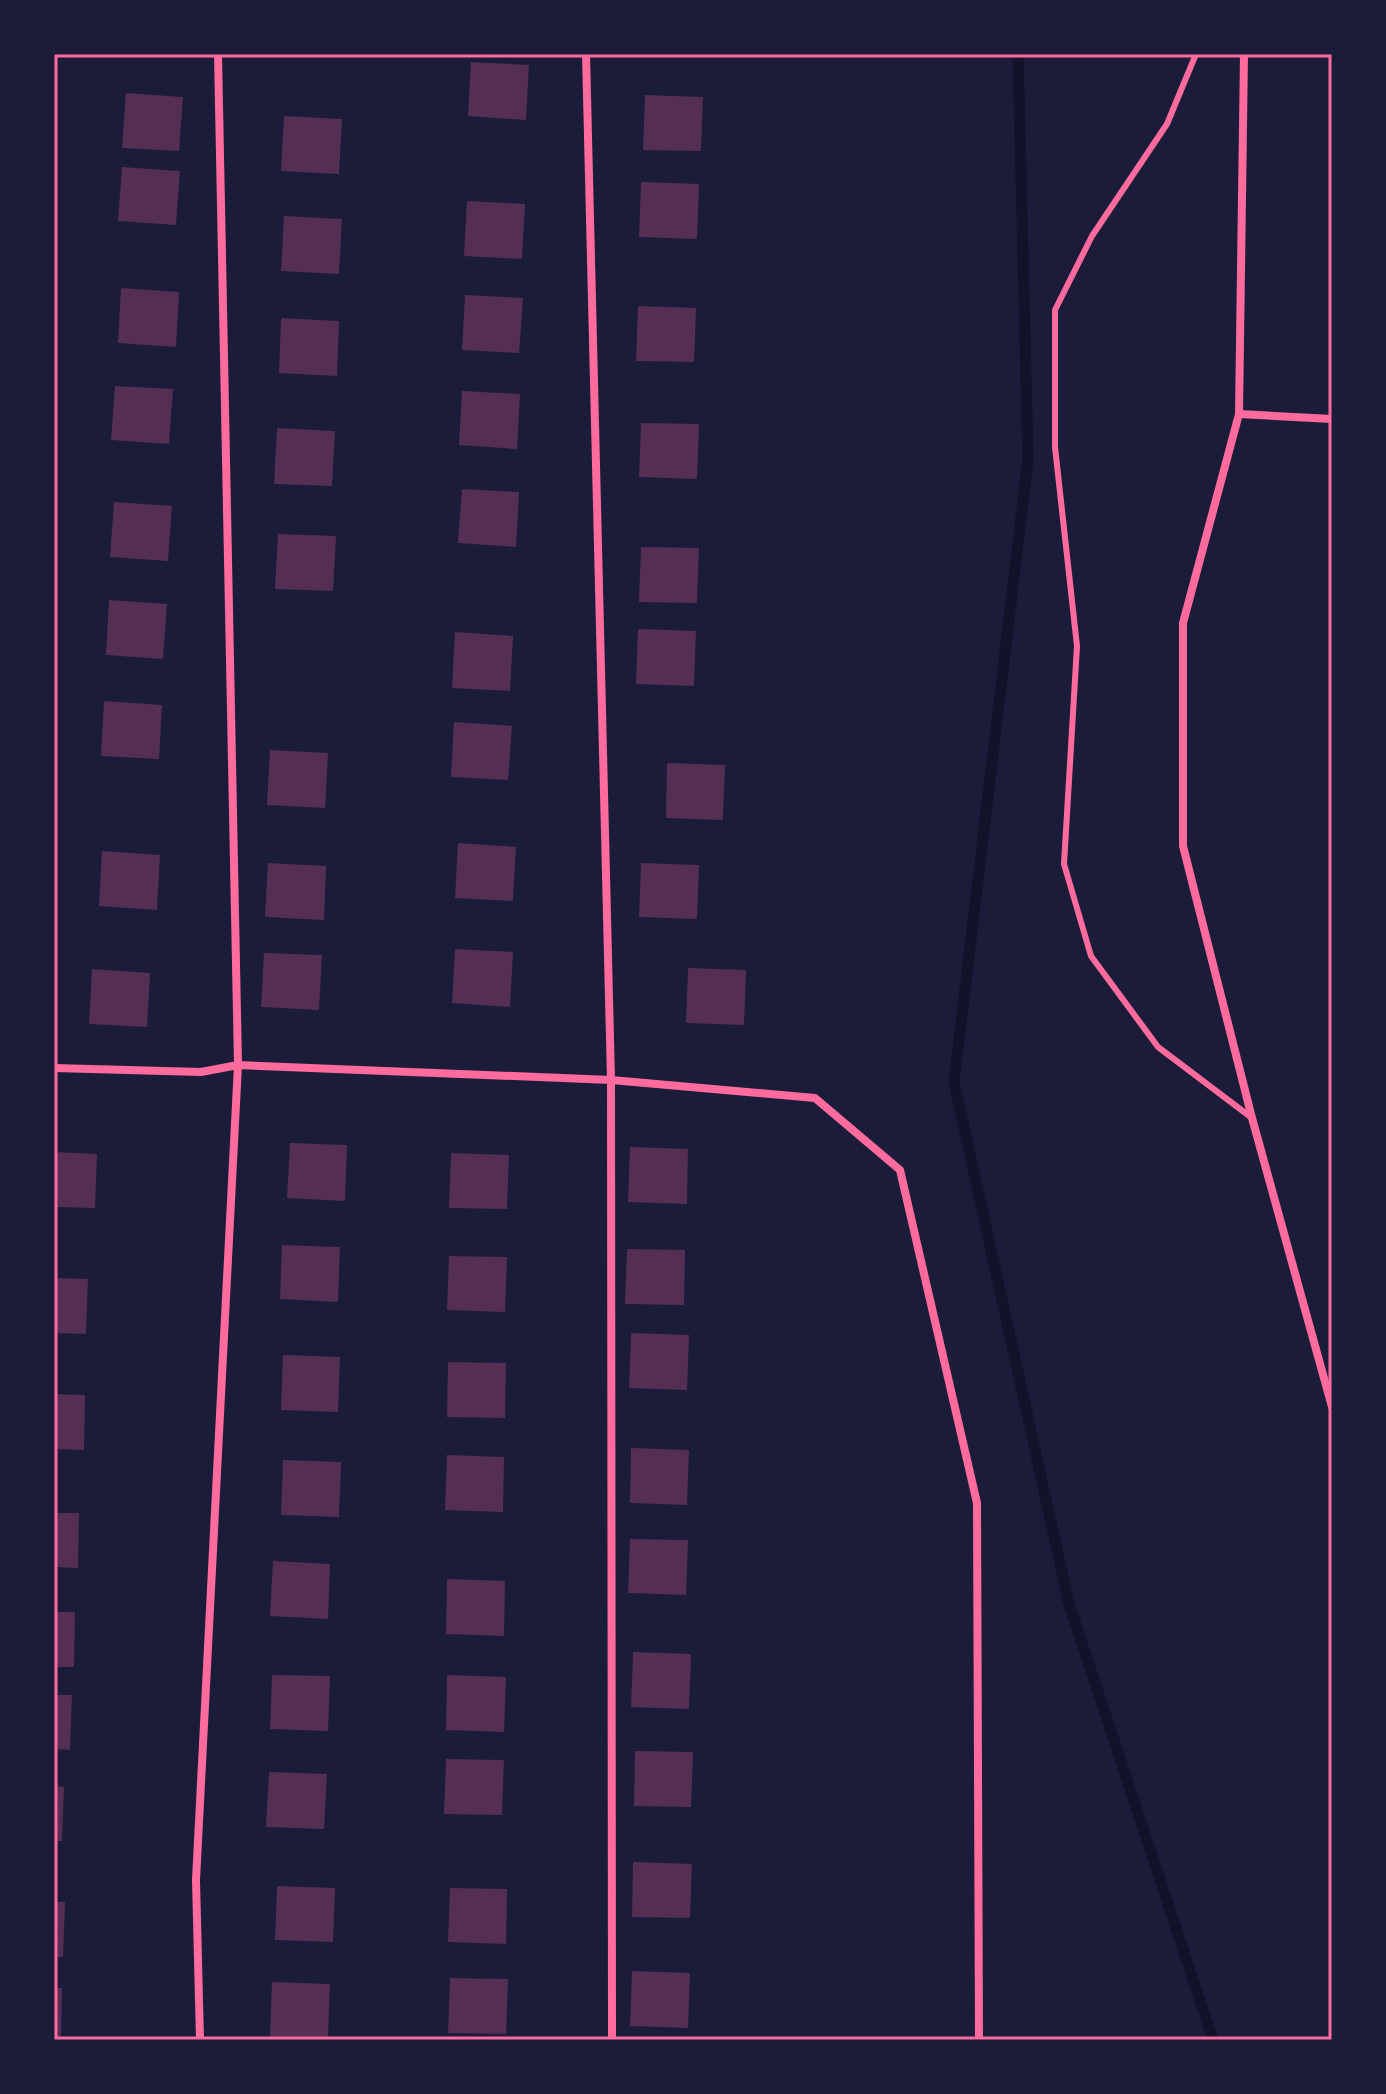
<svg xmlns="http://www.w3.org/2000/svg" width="1386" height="2094" viewBox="0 0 1386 2094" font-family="Ubuntu,sans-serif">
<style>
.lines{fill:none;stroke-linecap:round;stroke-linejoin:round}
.stream{stroke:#12122b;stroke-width:11}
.building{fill:#542f53}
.service{stroke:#ff6b9d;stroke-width:6}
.minor{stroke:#ff6b9d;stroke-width:8}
.neatline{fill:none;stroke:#ff6b9d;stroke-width:3}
</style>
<rect width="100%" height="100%" fill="#1b1b3a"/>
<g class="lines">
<!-- stream -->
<path class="stream" d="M1018 54 1028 459 954 1082 1069 1604 1213 2040"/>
</g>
<!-- building -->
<path class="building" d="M471 62 529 65 526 120 468 116Z
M126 93 183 97 179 151 122 148Z
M645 95 703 97 701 151 643 150Z
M284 116 342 119 339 174 281 171Z
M122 167 180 171 176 225 118 221Z
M641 182 699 184 697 239 639 237Z
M467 201 525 204 522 259 464 256Z
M284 216 342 219 339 274 281 271Z
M121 288 179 292 176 347 118 343Z
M465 295 523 298 519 353 462 350Z
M638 306 696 308 694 362 636 361Z
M281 318 339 321 337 376 279 373Z
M115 386 173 389 169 444 111 440Z
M462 391 520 394 517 449 459 445Z
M641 423 699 424 697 479 639 477Z
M277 428 335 431 332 486 274 484Z
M462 489 519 492 516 547 458 543Z
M114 502 172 506 168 561 110 557Z
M278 534 336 536 333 591 275 589Z
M641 547 699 548 697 603 639 602Z
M109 600 167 604 163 659 106 655Z
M638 629 696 631 694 686 636 684Z
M455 632 513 636 510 691 452 688Z
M104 701 162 705 159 759 101 756Z
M454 722 512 726 508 780 451 777Z
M270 750 328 753 325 808 267 805Z
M667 763 725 765 723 820 666 818Z
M458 843 516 847 513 901 455 898Z
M102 851 160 855 157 910 99 906Z
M268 863 326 866 324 920 265 917Z
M641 863 699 865 697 919 639 917Z
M455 949 513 952 510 1007 452 1003Z
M264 953 322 955 319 1010 261 1007Z
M688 968 746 970 744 1025 686 1023Z
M92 969 150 973 147 1027 89 1024Z
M290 1143 347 1145 345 1201 287 1198Z
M630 1147 688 1149 687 1204 628 1202Z
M54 1152 97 1154 95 1208 54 1207Z
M451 1153 509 1155 507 1209 449 1208Z
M282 1245 340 1247 338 1302 280 1299Z
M627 1249 685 1250 684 1305 625 1304Z
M449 1256 507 1257 505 1312 447 1310Z
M54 1278 88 1279 86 1334 54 1333Z
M631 1333 689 1335 687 1390 629 1388Z
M283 1355 340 1357 338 1412 281 1410Z
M448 1362 506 1363 505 1418 447 1417Z
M54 1394 85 1395 84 1450 54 1449Z
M631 1448 689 1450 687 1505 630 1503Z
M447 1455 504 1457 503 1512 445 1510Z
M283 1460 341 1462 339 1517 281 1515Z
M54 1513H79L78 1568 54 1567Z
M630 1539 688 1540 686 1595 628 1593Z
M273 1561 330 1564 328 1619 270 1616Z
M447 1579 505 1581 504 1636 446 1634Z
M54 1612H75L74 1667H54Z
M633 1652 691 1654 689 1709 631 1707Z
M272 1675 330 1676 328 1731 270 1729Z
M447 1675 506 1677 504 1732 446 1730Z
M54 1695H72L70 1750 54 1749Z
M635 1751 693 1752 691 1807 634 1806Z
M446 1759 504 1760 502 1815 444 1814Z
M269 1772 327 1774 324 1829 266 1827Z
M54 1786 64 1787 62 1841H54Z
M633 1862 692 1864 690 1918 632 1917Z
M277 1886 335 1888 333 1942 275 1940Z
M450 1888 507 1889 506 1944 448 1942Z
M54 1902H65L63 1957H54Z
M632 1971 690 1973 688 2028 630 2026Z
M450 1978 508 1979 506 2034 448 2033Z
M272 1982 330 1984 328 2038 270 2037Z
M54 1988H62L61 2040H54Z"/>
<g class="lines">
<!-- service -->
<path class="service" d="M1196 54 1167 124 1092 236 1055 310V447L1077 646 1064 864 1091 956 1158 1047 1252 1118"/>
<!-- minor -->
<path class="minor" d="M586 54 611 1080 612 2040
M1244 54 1239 414 1183 623V846L1252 1118 1332 1407
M1239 414 1332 419
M54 1068 201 1072 238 1065 611 1080 815 1098 900 1170 977 1503 979 2040
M200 2040 196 1880 238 1065 218 54"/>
</g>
<!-- border -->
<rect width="1386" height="2094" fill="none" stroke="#1b1b3a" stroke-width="112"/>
<rect x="56" y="56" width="1274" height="1982" class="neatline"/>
</svg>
